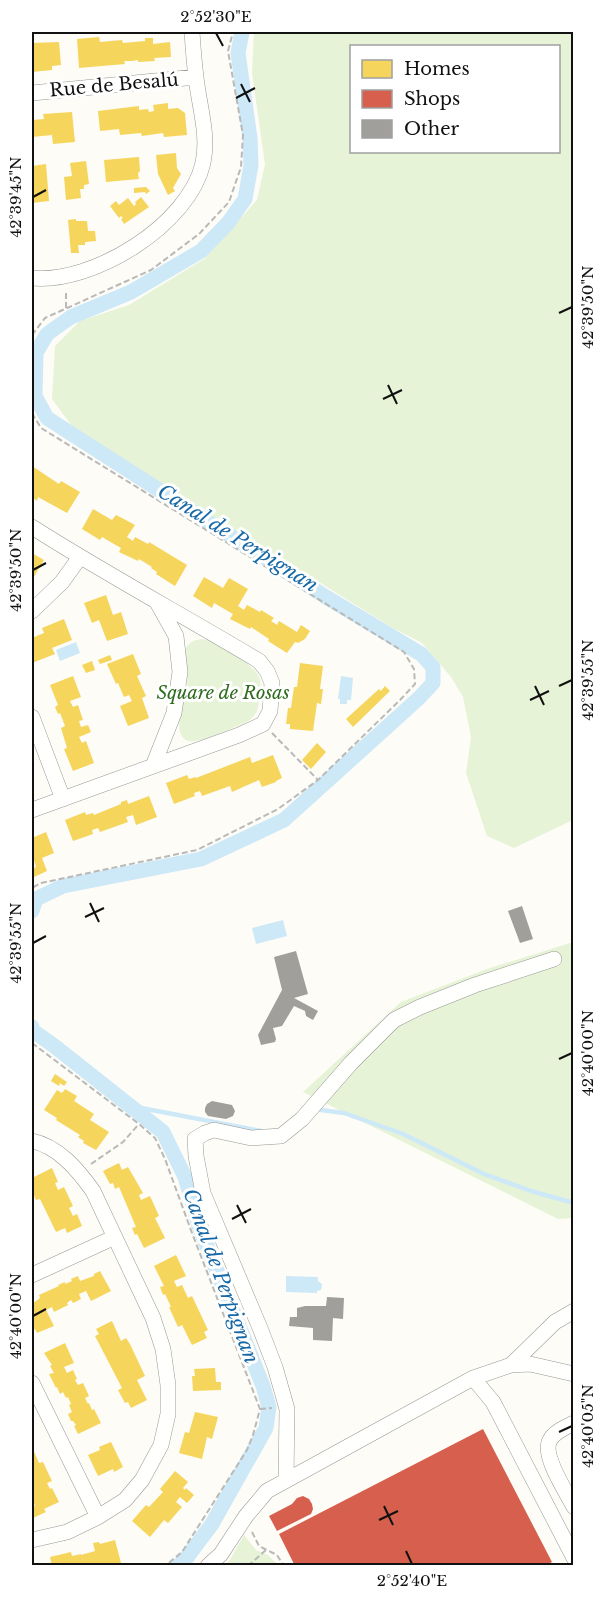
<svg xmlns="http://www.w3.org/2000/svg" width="605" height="1597" viewBox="0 0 605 1597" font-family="'Libre Baskerville',serif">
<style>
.green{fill:#e7f3d7;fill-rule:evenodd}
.water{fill:#cde8f7}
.homes{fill:#f6d55c}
.shops{fill:#d6604d}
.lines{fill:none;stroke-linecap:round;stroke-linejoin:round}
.stream{stroke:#cde8f7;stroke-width:4.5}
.canal{stroke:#cde8f7;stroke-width:15}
.building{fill:#a19f9c}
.minor-casing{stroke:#979795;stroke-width:16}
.path{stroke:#b9b9b8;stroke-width:2;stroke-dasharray:6 3;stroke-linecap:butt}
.minor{stroke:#fffffe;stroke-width:15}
.ticks{fill:none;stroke:#111;stroke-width:2}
.labels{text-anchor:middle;stroke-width:6;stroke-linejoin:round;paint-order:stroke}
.street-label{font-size:18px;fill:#111;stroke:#fff}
.park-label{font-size:18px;font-style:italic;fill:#2f6b1f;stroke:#fff}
.water-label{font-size:20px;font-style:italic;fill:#1768a6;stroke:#fff}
.neatline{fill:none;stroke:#111;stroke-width:2}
.ticks-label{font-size:15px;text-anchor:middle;fill:#111}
</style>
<rect width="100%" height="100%" fill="#fdfcf7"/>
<!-- green -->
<path class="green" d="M254 32H573V820L514 848 487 836 466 773 471 737 463 697 451 677 422 643 391 627 74 429 52 399 55 346 80 321 129 305 204 259 257 200 265 164 252 73ZM352 46H558V152H352Z
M201 639 208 640C221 648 253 663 259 677 262 683 260 693 259 700 258 720 247 722 230 729 220 733 196 745 186 740 171 731 185 703 187 688 189 677 183 655 186 648 189 642 195 640 201 639Z
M573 942V1218L558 1219 303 1092 401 1002 487 969Z
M244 1535 256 1550 268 1555 278 1565H227Z"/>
<!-- water -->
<path class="water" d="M76 642 80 653 60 661 56 650Z
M341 676 353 678 351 700H347V704H340V699H338Z
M283 920 287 936 256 944 252 928Z
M286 1276 318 1277V1281L322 1284 321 1290 317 1291V1293L286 1292Z"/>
<!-- homes -->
<path class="homes" d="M99 37 100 42 122 40 123 43 145 41V38H153V44L170 42 171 57 154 58 155 61 138 62V60L132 61H124L125 64 79 68 77 39Z
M59 42 61 65 52 66V70L32 72V43Z
M168 103V109L178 108 185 113 187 135 164 137 163 133 142 136 141 133 120 135 119 129 100 131 98 111 139 106V110L148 109 149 112 154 111 153 105Z
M72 112 75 142 53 144 52 135 32 137V120L44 119 43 114Z
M176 153 177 168 181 174 173 188 175 191 168 195 158 174 156 155Z
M139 157 140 171 138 173 139 179 106 182 104 160Z
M86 161 89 184 84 185V189H80L81 198 66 200 64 177 72 176 70 163Z
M46 164 49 201 32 203V189L34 188 33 175H32V166Z
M146 187 150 191 146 194 145 192 134 193V188Z
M141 197 149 207 124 224 121 219 123 218 121 216 119 218 110 206 116 201 119 205 128 198 134 206 136 204 135 202Z
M76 219V221H87L88 231H95L96 241 85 242V245H78L79 253H71L68 220Z
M32 466 59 484 61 481 80 492 67 513 38 497 37 501 32 497Z
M93 509 112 520 116 515 122 518 135 525 127 537 133 541 135 537 148 544 149 542 187 565 175 586 156 574 157 572 151 568 152 567 139 559 138 561 119 552 121 548 102 537 100 540 82 529Z
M32 553 44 560 32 580Z
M204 577 223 588 229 578 248 589 238 606 244 610 247 605 260 612 261 610 274 618 271 621 277 625 279 621 297 632 301 625 310 631 305 639 298 643 295 642 287 653 268 641 269 639 251 627 250 629 230 619 233 614 214 603 212 608 193 596Z
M106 595 113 615 121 612 128 634 107 641 99 620 92 623 84 603Z
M64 619 72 640 52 648 55 654 32 663V638L44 633 42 628Z
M133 654 141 674 137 676 146 696 142 698 149 718 128 726 120 706 132 701 129 695 124 697 118 683 116 684 107 664Z
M110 655 112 660 100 664 98 660Z
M92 661 95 670 86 673 82 665Z
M300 663 323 666 320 689H323L321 704 317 703 313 731 290 729V724H286L288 708H291L294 687H297Z
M73 676 81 697 70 701 73 707 78 705 83 720 79 721 81 727 88 725 91 732 79 737 82 743 86 741 94 763 73 771 64 749 67 748 61 728 65 726 60 713 58 714 55 707 58 705 50 685Z
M385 686 390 691 353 727 346 719 379 689 381 691Z
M317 743 326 752 311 769 302 760Z
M273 755 282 778 276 781V782L262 787 259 780 232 792 230 786 202 796 200 791 194 793 195 796 174 804 166 783 187 775 189 779 195 777 196 778 250 757 252 763Z
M149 796 157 817 136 825 133 815 126 817 128 822 100 832 98 828 92 830 93 834 73 841 65 820 85 812 86 815 93 813 94 815 121 804V802L127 800 128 804Z
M46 832 54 853 42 858 47 871 32 878V869L36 867 33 857 32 858V838Z
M55 1074 67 1082 64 1086 60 1083 59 1086 51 1081Z
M65 1089 77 1096 74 1101 94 1114 90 1120 109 1132 96 1150 83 1143 84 1141 78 1137 80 1135 56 1120 57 1118 44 1110 57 1090 62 1093Z
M119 1163 122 1170 128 1167 143 1193 139 1195 141 1200 150 1196 159 1216 155 1218 165 1238 144 1248 137 1234 135 1235 132 1228 136 1227 119 1187 115 1189 113 1183 110 1184 103 1171Z
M52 1168 58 1182 55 1183 58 1190 64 1187 73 1206 69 1208 73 1216 77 1214 82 1226 67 1233 65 1228 56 1232 40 1199 36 1200 32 1191V1178Z
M176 1255 186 1276 174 1281 177 1287 182 1285 188 1298 192 1296 208 1330 204 1332 207 1338 192 1345 182 1325 178 1327 169 1307H171L165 1294 163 1295 160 1287 164 1286 154 1266Z
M100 1271 111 1291 91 1301 86 1291 79 1294 81 1299 73 1303 71 1300 67 1303 68 1305 54 1312 52 1307 46 1310 54 1326 37 1333 35 1329 32 1331V1304L40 1298 39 1295 59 1286 58 1285 65 1282V1284L72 1281 71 1279 78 1276 80 1281 94 1276V1274Z
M112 1321 121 1341 126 1338 130 1344 145 1376 137 1380 147 1400 131 1408 128 1402 125 1403 118 1390 122 1388 95 1336 99 1334 96 1329Z
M65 1343 74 1363 64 1367 67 1373 73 1370 77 1379 75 1380 78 1385 83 1383 89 1396 85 1398 88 1404 89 1403 92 1410 94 1409 101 1423 78 1434 74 1426 76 1425 73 1421H71L68 1414 72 1412 69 1405 71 1404 68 1397 66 1398 63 1392 60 1394 57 1387 56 1388 49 1374 54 1373 50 1366 52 1365 44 1353Z
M215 1368 216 1382H221V1390L193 1391 192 1376H195L194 1369Z
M195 1412 218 1417 212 1439 207 1437 202 1459 179 1453 185 1432 189 1433Z
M111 1442 123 1467 114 1472 113 1469 98 1476 88 1455 100 1450 99 1447Z
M32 1447 39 1463 43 1462 52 1481 47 1483 50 1489 52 1488 59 1502 44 1509 46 1512 33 1518 32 1507 35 1506 32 1498Z
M175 1471 188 1482 183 1488 185 1490 186 1488 194 1495 187 1503 180 1497 176 1502 182 1507 168 1523 164 1520 150 1537 132 1521 146 1505 149 1507 163 1492 160 1489Z
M115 1540 121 1563 111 1566H52L50 1557 71 1552 72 1556 81 1554V1555L95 1551 93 1543 99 1542 100 1544Z"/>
<!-- shops -->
<path class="shops" d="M483 1429 552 1562 545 1566H295L279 1534Z
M303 1496 309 1499 312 1504 313 1509 311 1514 277 1531 269 1516 292 1504 297 1498Z"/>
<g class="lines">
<!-- stream -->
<path class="stream" d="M131 1106 261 1131
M321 1110 344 1113 403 1134 484 1174 531 1191 574 1203"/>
<!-- canal -->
<path class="canal" d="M32 911 36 899 63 886 201 859 284 820 419 698 433 683V667L421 654 326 597 67 431 47 418 35 396 36 353 47 334 71 317 131 292 201 251 228 223 245 199 251 165 250 138 238 53 242 32
M32 1027 33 1031 53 1045 163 1132 185 1177 199 1226 263 1386 269 1407 266 1428 212 1524 185 1560 178 1566"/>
</g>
<!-- building -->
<path class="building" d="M522 906 533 939 520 943 508 911Z
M296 951 308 994 294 998 318 1011 313 1020 306 1016 305 1011 294 1006 282 1026 273 1028 276 1039 275 1042 261 1045 258 1035 282 990 274 957Z
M212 1101 232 1105 235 1111 233 1116 226 1119 208 1116 205 1112V1108L207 1104Z
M327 1297 344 1298 343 1319 333 1318 332 1341 313 1340V1328L289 1326 290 1317H297V1308L305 1306H326Z"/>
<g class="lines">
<!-- minor casing -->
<g class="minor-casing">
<path id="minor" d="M32 93 196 77
M32 278C93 284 189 225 203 163 209 134 199 106 196 77 194 62 193 47 192 32
M32 527C106 574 184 616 259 661L267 671 272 683 270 711 263 724 239 735 32 810
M32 611 62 582 80 557
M32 717 63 799
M153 766 174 713 180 672 176 636 157 602
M32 1141C58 1146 78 1170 93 1191L153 1318 163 1349 168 1385V1414L161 1445 142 1480 125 1500 98 1517 67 1532 32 1540
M32 1275 115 1237
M511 1365 555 1322 574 1311
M473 1378 493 1402 574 1558
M32 1383 98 1517
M574 1423C566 1427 554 1432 550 1440 541 1455 567 1493 574 1507
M286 1480 287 1409 275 1367 260 1328 203 1193 196 1156 195 1139 205 1133 214 1130 251 1138 281 1136 302 1119 351 1063 394 1020 420 1007 475 985 554 959
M208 1566 221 1554 246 1516 267 1491 473 1378 511 1365 530 1364 574 1374"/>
</g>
<!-- path -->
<path class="path" d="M66 308V291
M32 335 45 318 151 270 199 234 229 202 241 167 243 135 228 51 233 32
M32 413 41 428 404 652 414 669 415 684 400 700 318 780 278 809 197 850 41 883 32 888
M272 733 318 780
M32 1043 139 1124 155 1138 165 1159 192 1233 260 1409 253 1435 247 1450 182 1552 165 1566
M91 1164 123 1142 139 1124
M260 1409 272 1408
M252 1532 259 1546 277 1555 284 1566
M248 1566 267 1549"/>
<!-- minor -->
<use href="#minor" class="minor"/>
</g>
<!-- ticks -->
<path class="ticks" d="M216 33 223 46M241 84 250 102M236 98 255 88M33 197 46 190M559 313 572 307M388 385 397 404M383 399 402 390M33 570 46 563M535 686 544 705M559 686 572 680M530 700 549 691M90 903 99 922M85 917 104 908M33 943 46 936M559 1059 572 1053M237 1205 246 1223M232 1219 251 1209M33 1316 46 1309M559 1432 572 1426M384 1506 393 1525M379 1520 398 1511M406 1551 412 1564"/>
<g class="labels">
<!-- street labels -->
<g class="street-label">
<text transform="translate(114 85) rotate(-5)" y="6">Rue de Besalú</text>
</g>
<!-- park labels -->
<g class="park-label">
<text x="223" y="699">Square de Rosas</text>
</g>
<!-- water labels -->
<g class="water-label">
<text transform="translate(238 538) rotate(32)" y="7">Canal de Perpignan</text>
<text transform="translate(221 1276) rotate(70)" y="7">Canal de Perpignan</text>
</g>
</g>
<!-- border -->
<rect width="605" height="1597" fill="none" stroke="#ffffff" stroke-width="66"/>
<!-- legend -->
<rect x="350" y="45" width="210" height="108" fill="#ffffff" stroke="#a0a0a0" stroke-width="1.5"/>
<rect x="362" y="60" width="30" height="18" fill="#f6d55c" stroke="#a0a0a0" stroke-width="1.5"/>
<text x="404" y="75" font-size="18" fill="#111111">Homes</text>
<rect x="362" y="90" width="30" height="18" fill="#d6604d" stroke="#a0a0a0" stroke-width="1.5"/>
<text x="404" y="105" font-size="18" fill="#111111">Shops</text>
<rect x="362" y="120" width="30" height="18" fill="#a19f9c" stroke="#a0a0a0" stroke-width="1.5"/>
<text x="404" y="135" font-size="18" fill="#111111">Other</text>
<rect x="33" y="33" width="539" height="1531" class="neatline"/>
<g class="ticks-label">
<text x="216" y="22">2°52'30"E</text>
<text transform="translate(16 197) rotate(-90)" y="5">42°39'45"N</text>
<text transform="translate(588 307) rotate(-90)" y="5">42°39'50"N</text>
<text transform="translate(16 570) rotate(-90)" y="5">42°39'50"N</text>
<text transform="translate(588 680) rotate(-90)" y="5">42°39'55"N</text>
<text transform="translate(16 943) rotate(-90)" y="5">42°39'55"N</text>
<text transform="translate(588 1053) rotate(-90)" y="5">42°40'00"N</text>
<text transform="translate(16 1316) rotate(-90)" y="5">42°40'00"N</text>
<text transform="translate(588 1426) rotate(-90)" y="5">42°40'05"N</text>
<text x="412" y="1586">2°52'40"E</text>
</g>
</svg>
